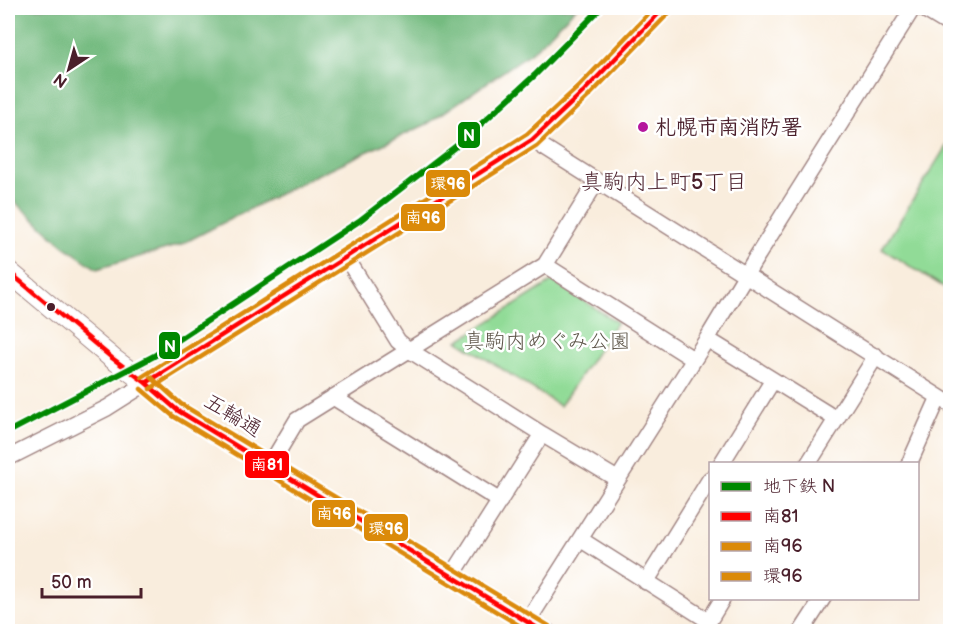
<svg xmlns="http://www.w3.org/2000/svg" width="958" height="639" viewBox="0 0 958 639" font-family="'Balsamiq Sans','Klee One',sans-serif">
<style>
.green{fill:#91db97;stroke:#6e7d61;stroke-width:1.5}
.forest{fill:#74bb80;stroke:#5f6d56;stroke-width:1.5}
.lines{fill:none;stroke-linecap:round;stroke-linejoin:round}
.minor-casing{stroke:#a28684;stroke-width:18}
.major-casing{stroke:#a28684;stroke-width:22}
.minor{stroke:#fff;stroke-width:15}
.major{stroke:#fff;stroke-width:20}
.bus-1-casing{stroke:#fff;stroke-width:9}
.bus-2-casing{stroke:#fff;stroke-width:9}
.bus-3-casing{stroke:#fff;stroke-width:9}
.bus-1{stroke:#f00;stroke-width:4.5}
.bus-2{stroke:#db8a09;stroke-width:4.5}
.bus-3{stroke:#db8a09;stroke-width:4.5}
.metro-1-casing{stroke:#fff;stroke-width:10}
.metro-1{stroke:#080;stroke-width:6}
.poi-dot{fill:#b5179e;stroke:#fff;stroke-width:2}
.bus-dot{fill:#4a1f2b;stroke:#fff;stroke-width:2}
.labels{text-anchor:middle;stroke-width:5;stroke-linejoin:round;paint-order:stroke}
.poi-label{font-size:21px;font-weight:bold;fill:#4a1f2b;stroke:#fff;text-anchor:start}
.park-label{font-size:21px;fill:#5f574b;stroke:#fff}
.street-label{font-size:21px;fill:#4a1f2b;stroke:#fff}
.neighbourhood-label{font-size:22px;fill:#4a1f2b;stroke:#fff}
.line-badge{stroke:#fff;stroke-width:2}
.badge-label{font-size:16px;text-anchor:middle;font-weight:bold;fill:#fff}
</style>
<rect width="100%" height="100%" fill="#fff"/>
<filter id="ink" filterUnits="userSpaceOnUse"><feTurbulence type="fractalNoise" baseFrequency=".0167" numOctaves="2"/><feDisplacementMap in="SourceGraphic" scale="12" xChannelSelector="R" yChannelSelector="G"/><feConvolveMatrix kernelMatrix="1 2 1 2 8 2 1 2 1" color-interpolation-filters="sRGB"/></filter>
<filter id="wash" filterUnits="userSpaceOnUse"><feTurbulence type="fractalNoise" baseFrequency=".008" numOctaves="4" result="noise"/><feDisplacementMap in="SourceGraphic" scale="24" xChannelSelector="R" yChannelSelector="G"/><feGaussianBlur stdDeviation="1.35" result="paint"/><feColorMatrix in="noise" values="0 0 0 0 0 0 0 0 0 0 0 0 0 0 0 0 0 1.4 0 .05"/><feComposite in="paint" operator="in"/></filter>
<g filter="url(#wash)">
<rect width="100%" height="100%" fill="#f9eddd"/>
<!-- green -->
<path class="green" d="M950 140V291L882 249Z
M553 281 617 322 560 406 458 341Z"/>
<!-- forest -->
<path class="forest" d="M8 8H576L533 51 427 124 310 178 180 245 97 269 64 246 8 196Z"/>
</g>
<g filter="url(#ink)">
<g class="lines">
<!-- minor casing -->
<g class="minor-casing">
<path id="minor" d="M922 8 950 25
M532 140 950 404
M346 257 398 341 409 350 545 265 597 181
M545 265 693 359
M707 339 836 419
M333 397 500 501
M8 458 107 408 532 140C579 99 621 52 664 8
M721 464 773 380
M808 464 876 356
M909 464 939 397
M270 465 297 420 409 350 542 434 617 479
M580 539 709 621 723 598
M452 576 542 434
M646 582 710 479
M528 621 707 339 754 261 913 8
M801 632 823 598"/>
</g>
<!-- major casing -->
<g class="major-casing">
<path id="major" d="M8 271 112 358 146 383 177 410 545 632"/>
</g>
<!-- minor -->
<use href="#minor" class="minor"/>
<!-- major -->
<use href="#major" class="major"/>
<!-- bus-1 casing -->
<g class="bus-1-casing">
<path id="bus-1" d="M8 271 112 358 146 383 177 410 544 632
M146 383 532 140 583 92 664 8"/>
</g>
<!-- bus-2 casing -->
<g class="bus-2-casing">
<path id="bus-2" d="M141 389 173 416 530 632
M150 389 537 146 588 97 669 13"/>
</g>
<!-- bus-3 casing -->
<g class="bus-3-casing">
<path id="bus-3" d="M142 377 527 134 578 87 654 8
M151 377 181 404 549 626"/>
</g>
<!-- bus-1 -->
<use href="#bus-1" class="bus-1"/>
<!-- bus-2 -->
<use href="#bus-2" class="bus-2"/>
<!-- bus-3 -->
<use href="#bus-3" class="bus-3"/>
<!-- metro-1 casing -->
<g class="metro-1-casing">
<path id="metro-1" d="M8 432 154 356 359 221 460 143 535 75 601 8"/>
</g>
<!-- metro-1 -->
<use href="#metro-1" class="metro-1"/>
</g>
</g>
<!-- markers -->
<circle class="poi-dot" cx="643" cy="127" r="6"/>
<circle class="bus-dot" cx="51" cy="307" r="5"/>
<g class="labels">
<!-- poi labels -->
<g class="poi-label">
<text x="655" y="134">札幌市南消防署</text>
</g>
<!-- park labels -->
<g class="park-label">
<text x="547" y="348">真駒内めぐみ公園</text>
</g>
<!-- street labels -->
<g class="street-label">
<text transform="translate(233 415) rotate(31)" y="7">五輪通</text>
</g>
<!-- neighbourhood labels -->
<g class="neighbourhood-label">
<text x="664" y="189">真駒内上町5丁目</text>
</g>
</g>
<g class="line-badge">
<rect x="457" y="121" width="24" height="28" rx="6" fill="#080"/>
<rect x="425" y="169" width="46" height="29" rx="6" fill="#db8a09"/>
<rect x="400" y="203" width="46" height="29" rx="6" fill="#db8a09"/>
<rect x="158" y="331" width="23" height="29" rx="6" fill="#080"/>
<rect x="244" y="450" width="46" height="29" rx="6" fill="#f00"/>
<rect x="311" y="499" width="45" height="29" rx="6" fill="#db8a09"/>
<rect x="363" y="513" width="46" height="29" rx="6" fill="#db8a09"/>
</g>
<g class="badge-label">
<text x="469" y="141">N</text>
<text x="448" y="189">環96</text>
<text x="423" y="223">南96</text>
<text x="170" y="352">N</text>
<text x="267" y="470">南81</text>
<text x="334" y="519">南96</text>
<text x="386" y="534">環96</text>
</g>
<!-- margin -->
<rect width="958" height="639" fill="none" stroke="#fff" stroke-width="30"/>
<!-- legend -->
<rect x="709" y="462" width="210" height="138" fill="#ffffff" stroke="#b7a5aa" stroke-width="1.5"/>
<rect x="721" y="482" width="30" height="9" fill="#008800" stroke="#b7a5aa" stroke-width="1.5"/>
<text x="763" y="492" font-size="18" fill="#4a1f2b">地下鉄 N</text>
<rect x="721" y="512" width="30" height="9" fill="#ff0000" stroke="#b7a5aa" stroke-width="1.5"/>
<text x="763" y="522" font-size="18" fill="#4a1f2b">南81</text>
<rect x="721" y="542" width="30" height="9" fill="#db8a09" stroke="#b7a5aa" stroke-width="1.5"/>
<text x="763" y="552" font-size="18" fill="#4a1f2b">南96</text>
<rect x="721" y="572" width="30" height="9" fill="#db8a09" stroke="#b7a5aa" stroke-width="1.5"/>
<text x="763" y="582" font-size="18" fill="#4a1f2b">環96</text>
<!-- north arrow -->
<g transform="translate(69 69) rotate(216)" stroke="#ffffff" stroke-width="4.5" paint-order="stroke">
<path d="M0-4.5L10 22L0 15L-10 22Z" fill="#4a1f2b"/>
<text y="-9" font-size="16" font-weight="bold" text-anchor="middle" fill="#4a1f2b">N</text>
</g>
<!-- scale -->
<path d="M42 588v9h99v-9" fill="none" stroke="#4a1f2b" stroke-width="3"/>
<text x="51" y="588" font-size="18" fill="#4a1f2b" stroke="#ffffff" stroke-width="4.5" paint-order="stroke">50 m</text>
</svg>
